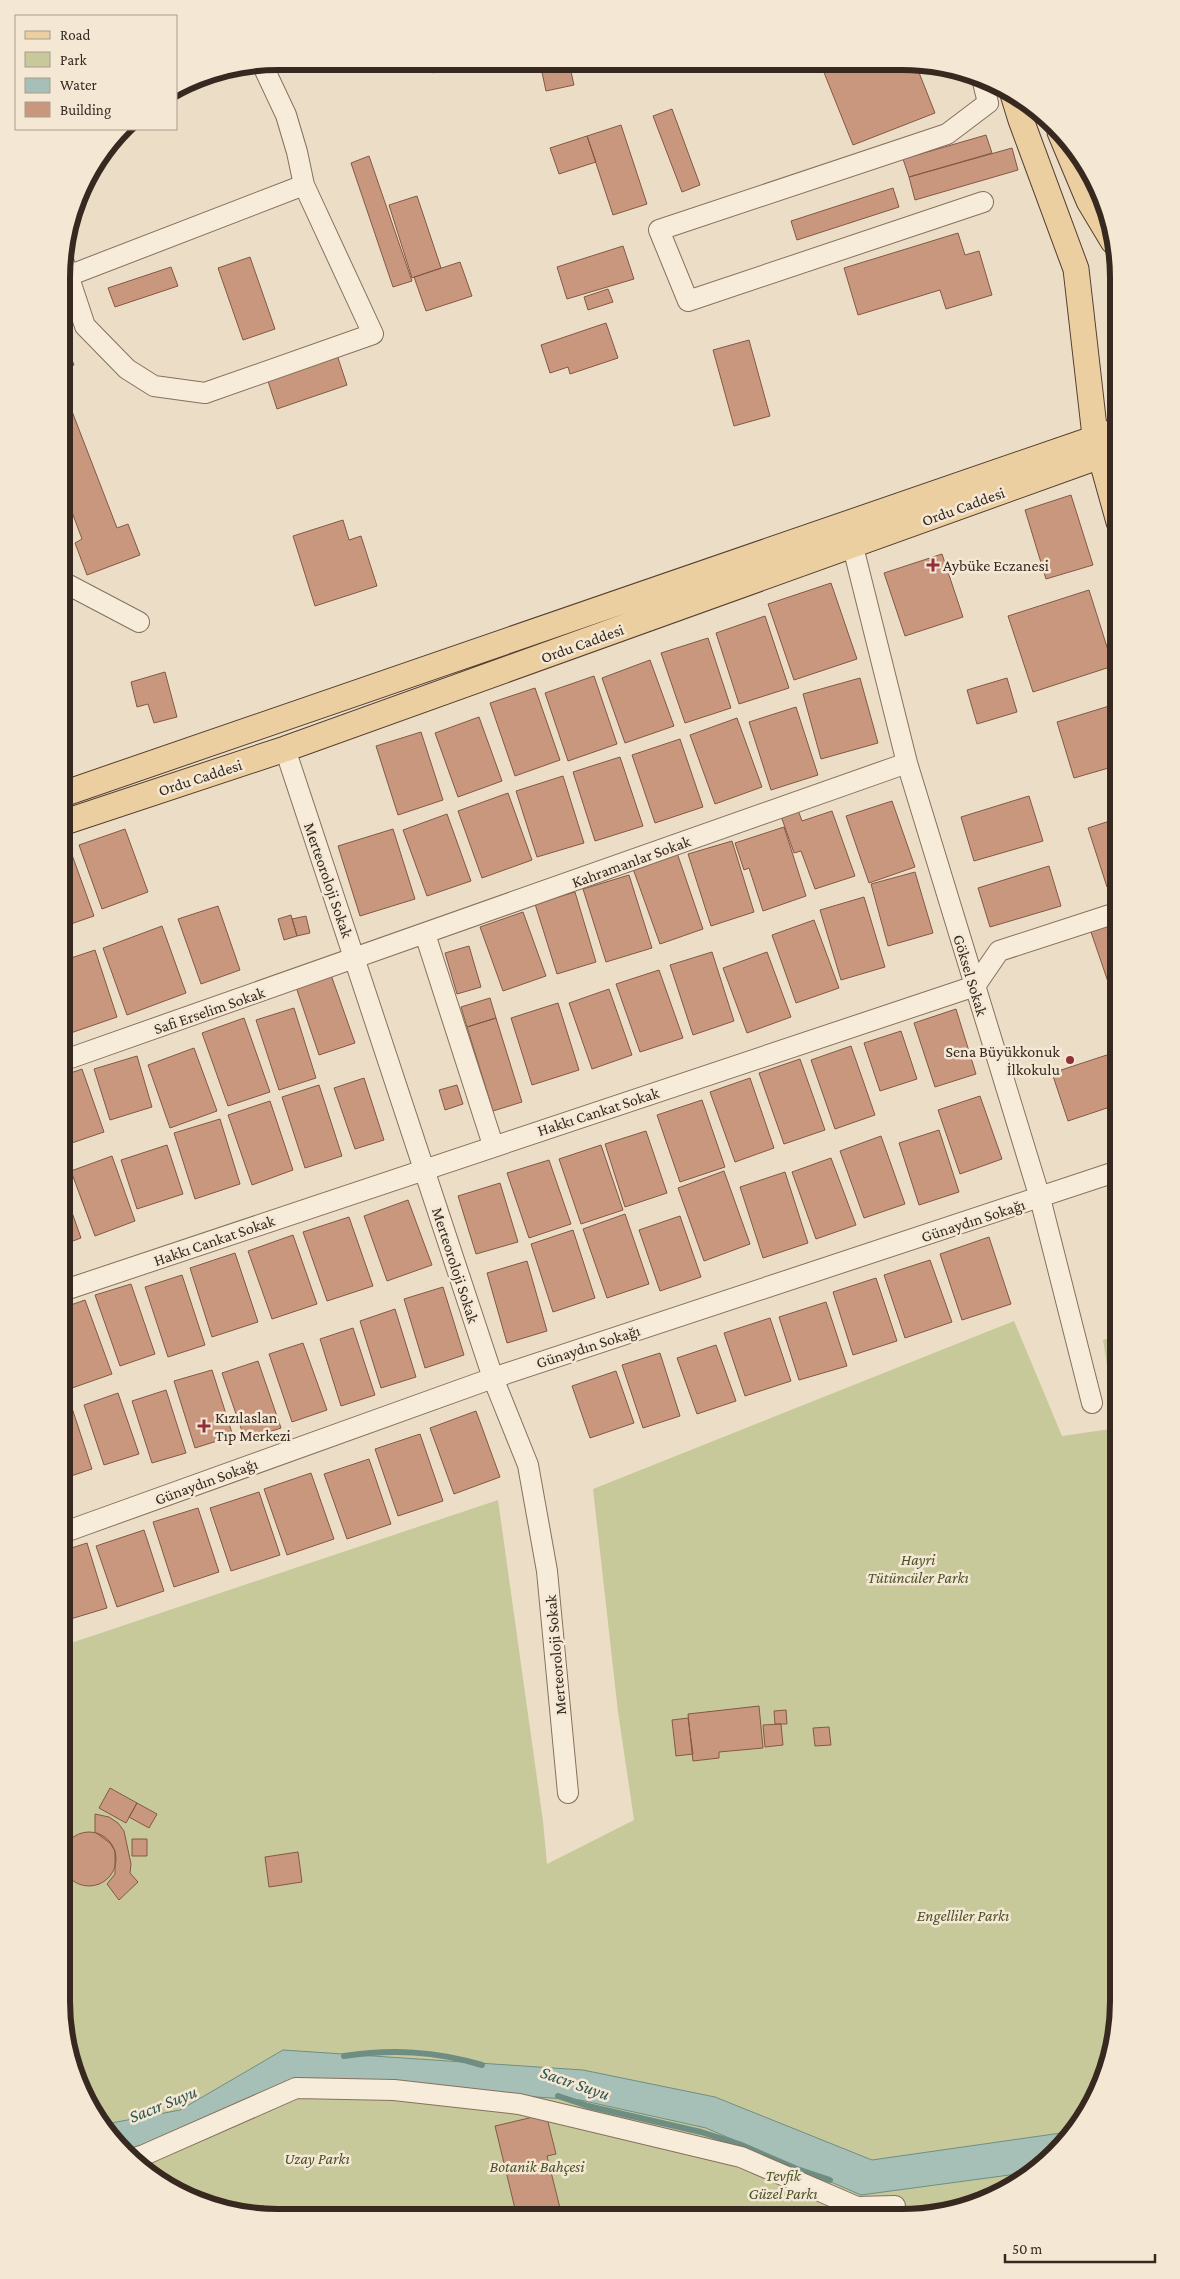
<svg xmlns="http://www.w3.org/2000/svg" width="1180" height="2279" viewBox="0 0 1180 2279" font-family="'Crimson Pro',serif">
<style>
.green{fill:#c8c99b}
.water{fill:#a7c0b7;stroke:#6e8e83}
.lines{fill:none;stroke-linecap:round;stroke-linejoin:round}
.stream{stroke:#6e8e83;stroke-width:6}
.building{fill:#c8977e;stroke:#845844}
.minor-casing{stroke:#86705d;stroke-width:22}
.major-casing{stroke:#543e31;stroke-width:27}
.minor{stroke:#f7ecd9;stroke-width:20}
.major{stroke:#eccfa1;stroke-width:25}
.poi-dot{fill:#923039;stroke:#f4e8d5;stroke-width:2}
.labels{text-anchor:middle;stroke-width:5;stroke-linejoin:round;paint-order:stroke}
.street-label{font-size:16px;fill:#372920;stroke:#f4e8d5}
.poi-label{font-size:16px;fill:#372920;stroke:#f4e8d5;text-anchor:start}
.park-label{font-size:16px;font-style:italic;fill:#4b5228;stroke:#f4e8d5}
.water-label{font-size:18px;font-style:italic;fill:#305651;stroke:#f4e8d5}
.rim{fill:none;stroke:#372920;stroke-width:6}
</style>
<rect width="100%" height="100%" fill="#ecdec6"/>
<!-- green -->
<path class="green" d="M1014 1321 1062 1436 1117 1428 1103 1340 1118 1335V2015L1102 2084 1074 2133 1023 2181 971 2206 902 2218 249 2216 182 2196 135 2164 98 2122 73 2070 61 2001 62 1646 498 1500 543 1821 547 1864 634 1820 618 1712 593 1489Z"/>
<!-- water -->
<path class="water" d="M283 2050 583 2070 715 2097 872 2160 1075 2131 1032 2172 861 2195 706 2128 580 2100 292 2080 127 2155 101 2125 180 2110Z"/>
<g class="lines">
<!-- stream -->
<path class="stream" d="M344 2056C392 2049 435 2051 482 2065
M558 2096 588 2106 701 2132 739 2144 797 2169 830 2180"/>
</g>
<!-- building -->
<path class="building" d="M429 62H461L433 73Z
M540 63H569L574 85 546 91Z
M837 65H916L935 113 853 145 823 70Z
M672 109 700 185 682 192 653 116Z
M621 125 647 204 613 215 587 136Z
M986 135 992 153 909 177 903 159Z
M587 136 596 162 559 174 550 148Z
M1012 148 1018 170 915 200 909 177Z
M369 156 412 281 393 287 351 163Z
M893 188 899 207 797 240 791 221Z
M417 196 441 268 412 278 389 205Z
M958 233 965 255 979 251 992 295 946 309 940 290 858 315 844 268Z
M623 246 634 279 567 299 557 267Z
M250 257 275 329 243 340 218 268Z
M460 262 472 296 426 311 414 277Z
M171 267 178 286 115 307 108 288Z
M608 289 613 302 588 310 584 297Z
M606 323 618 358 570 374 568 367 550 373 541 345Z
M63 336 74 365 63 369Z
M749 340 770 416 734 426 713 350Z
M337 355 347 385 277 409 267 378Z
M63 388 117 528 128 524 140 555 87 575 75 543 82 539 63 488Z
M1071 495 1093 565 1046 579 1025 510Z
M343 520 349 540 361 536 377 586 315 606 293 536Z
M942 554 963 617 905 636 884 573Z
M831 583 857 659 794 680 768 604Z
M1089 590 1113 666 1033 692 1008 616Z
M765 616 789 688 739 704 716 633Z
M708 638 731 708 685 723 661 653Z
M650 660 674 726 625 743 602 678Z
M165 672 177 717 154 723 148 704 137 707 131 682Z
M594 676 617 744 568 761 545 693Z
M860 678 878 743 821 759 803 694Z
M1007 678 1017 712 977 724 967 690Z
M535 688 560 760 515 776 490 703Z
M1119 703V765L1074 778 1057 722Z
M796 707 818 775 771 790 749 722Z
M479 717 502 781 458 797 435 733Z
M737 718 762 787 715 804 690 735Z
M421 732 443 800 398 815 376 746Z
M680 739 703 807 655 823 632 755Z
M620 757 643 826 595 841 573 772Z
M563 776 584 843 537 857 516 791Z
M508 793 532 860 482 878 458 811Z
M1029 796 1043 841 974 861 961 817Z
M892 801 915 867 869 883 846 816Z
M798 810 802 821 832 811 855 876 815 889 801 851 794 853 781 816Z
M447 814 471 881 427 896 403 830Z
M1119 818V883L1107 887 1088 828Z
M784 827 806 896 763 911 749 868 744 870 735 843Z
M125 829 148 892 102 909 79 845Z
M393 829 415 899 360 916 338 846Z
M732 841 754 912 711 926 688 854Z
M676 850 703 929 660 944 632 866Z
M71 852 94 916 62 927V855Z
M1049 866 1061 906 990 927 978 888Z
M915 872 933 933 888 946 871 884Z
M629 875 652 948 606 962 583 889Z
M575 892 596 962 557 974 535 904Z
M864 897 885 967 841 980 820 910Z
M218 906 240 970 201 984 178 919Z
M523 912 546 976 503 991 480 927Z
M291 915 297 936 284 940 278 919Z
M306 916 310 933 297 936 292 919Z
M814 920 839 988 796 1003 772 935Z
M1119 922V1014L1091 932Z
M162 926 186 993 127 1015 103 948Z
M469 946 481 987 457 994 445 953Z
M95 950 117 1017 62 1036V961Z
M712 952 734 1021 693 1035 670 965Z
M767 952 791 1017 747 1033 723 968Z
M659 970 683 1038 640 1052 616 984Z
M331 975 355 1043 319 1055 296 987Z
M609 989 632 1055 592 1069 569 1003Z
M490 998 496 1018 467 1027 461 1007Z
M558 1003 579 1070 532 1085 511 1018Z
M294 1008 316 1078 279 1090 256 1020Z
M956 1009 976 1074 935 1087 914 1023Z
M244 1018 270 1092 228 1106 202 1033Z
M496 1018 522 1102 493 1111 467 1027Z
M901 1031 917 1079 880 1091 864 1043Z
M851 1046 875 1115 835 1129 811 1060Z
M194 1048 217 1111 170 1128 148 1065Z
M1119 1051V1104L1068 1121 1052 1073Z
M137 1056 152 1107 110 1120 94 1069Z
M800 1059 825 1130 784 1144 759 1073Z
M82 1069 104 1132 63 1146 62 1076Z
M364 1078 384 1140 355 1149 334 1088Z
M750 1078 774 1148 735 1162 710 1092Z
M319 1085 342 1156 305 1168 282 1097Z
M457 1085 463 1104 445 1110 439 1090Z
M980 1096 1002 1159 960 1174 938 1110Z
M702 1100 725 1167 680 1182 657 1115Z
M270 1101 293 1170 252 1185 228 1115Z
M220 1119 240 1184 195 1199 174 1133Z
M939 1130 959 1192 919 1205 899 1143Z
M646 1131 667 1193 625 1207 605 1144Z
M881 1136 905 1204 864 1218 840 1151Z
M167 1145 183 1194 137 1209 121 1160Z
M601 1145 623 1210 581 1224 559 1159Z
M112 1156 135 1221 95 1236 71 1171Z
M831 1158 856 1225 816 1239 792 1172Z
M549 1160 571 1224 529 1238 507 1173Z
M724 1171 750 1244 704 1261 678 1188Z
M785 1172 808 1243 763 1258 740 1187Z
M500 1183 518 1242 476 1254 458 1196Z
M62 1184 81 1238 62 1245Z
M408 1200 432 1265 387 1281 364 1216Z
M625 1214 649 1284 607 1298 583 1229Z
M680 1216 701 1277 660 1291 639 1230Z
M349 1217 373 1286 327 1301 303 1232Z
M573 1230 595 1298 553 1312 531 1244Z
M293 1235 317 1304 272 1319 248 1251Z
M989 1237 1011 1304 962 1320 940 1254Z
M235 1253 258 1322 212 1337 190 1268Z
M930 1260 952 1322 905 1338 884 1275Z
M527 1261 547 1331 507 1343 487 1273Z
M182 1275 205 1345 168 1357 145 1287Z
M876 1278 897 1341 853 1355 833 1292Z
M131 1284 155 1354 120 1366 95 1295Z
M443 1287 464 1355 425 1368 404 1299Z
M85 1300 112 1374 72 1388 62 1359V1308Z
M826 1302 847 1366 799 1380 779 1317Z
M395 1309 416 1377 381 1388 360 1321Z
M770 1318 791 1381 745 1396 724 1333Z
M353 1328 375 1395 341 1406 320 1339Z
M303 1343 327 1410 292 1422 269 1354Z
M716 1345 736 1401 697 1414 677 1358Z
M1118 1345V1378L1110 1347Z
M660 1353 680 1416 643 1428 622 1365Z
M258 1361 281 1428 245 1440 222 1373Z
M212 1370 233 1436 195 1448 174 1381Z
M616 1371 634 1423 590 1438 572 1386Z
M166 1390 186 1453 152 1463 132 1401Z
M118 1393 139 1454 104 1465 84 1405Z
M72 1408 92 1469 62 1479V1412Z
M476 1411 500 1477 454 1494 430 1428Z
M420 1434 443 1501 398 1516 375 1449Z
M369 1459 391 1524 347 1539 324 1474Z
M311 1473 334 1539 287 1555 264 1489Z
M259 1492 280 1555 231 1571 210 1508Z
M198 1508 219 1572 174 1587 153 1522Z
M144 1530 164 1591 117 1607 96 1546Z
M87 1543 107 1608 64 1621 62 1615V1551Z
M759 1706 763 1748 719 1752V1758L693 1761 688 1714Z
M786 1710 787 1724H775L774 1711Z
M688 1718 693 1754 676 1756 672 1720Z
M781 1724 783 1745 765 1747 763 1725Z
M829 1727 831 1745 815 1746 813 1728Z
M110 1788 137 1803 126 1823 99 1808Z
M137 1803 157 1814 149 1828 129 1817Z
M95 1814 109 1817 118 1823 124 1831 131 1864 130 1873 138 1882 119 1900 107 1884 115 1874V1851L110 1843 95 1832Z
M62 1859a27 27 0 1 1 54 0a27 27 0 1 1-54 0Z
M132 1839H147V1856H132Z
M298 1852 302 1882 269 1887 265 1857Z
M546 2114 556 2154 547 2156 561 2212 545 2217H517L495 2126Z
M264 2206 266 2216H249L238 2212Z"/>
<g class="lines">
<!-- minor casing -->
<g class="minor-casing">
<path id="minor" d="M982 78 988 103 947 134 659 230 688 301 983 202
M63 260 85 326 127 369 154 386 205 393 373 334 304 185 297 152 286 115 262 64
M68 276 304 185
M853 547 907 763 1040 1198 1092 1403
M63 582 139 622
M285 749 493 1378 528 1465 547 1571 568 1793
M425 934 493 1145
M62 1061 907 763
M62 1291 975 986 999 951 1119 912
M62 1533 493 1378 1118 1171
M131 2159 144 2155 296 2088 394 2090 519 2104 741 2157 857 2207 895 2206"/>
</g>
<!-- major casing -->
<g class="major-casing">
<path id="major" d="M1013 94 1021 120 1076 269 1095 436 1119 522
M1060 132 1089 201 1113 241
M63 794 1119 430
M62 823 285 749 1100 456 1119 451"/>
</g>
<!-- minor -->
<use href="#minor" class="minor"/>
<!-- major -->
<use href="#major" class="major"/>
</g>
<!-- markers -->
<g class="poi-dot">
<path d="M930.5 557.5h5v5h5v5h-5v5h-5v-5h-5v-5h5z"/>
<circle cx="1070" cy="1060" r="5"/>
<path d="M201.5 1418.5h5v5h5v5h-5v5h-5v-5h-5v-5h5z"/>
</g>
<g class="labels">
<!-- street labels -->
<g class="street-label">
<text transform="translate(963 506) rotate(-20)" y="6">Ordu Caddesi</text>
<text transform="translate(582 643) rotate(-20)" y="6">Ordu Caddesi</text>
<text transform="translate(200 777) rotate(-18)" y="6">Ordu Caddesi</text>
<text transform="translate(631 861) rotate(-20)" y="6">Kahramanlar Sokak</text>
<text transform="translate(329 880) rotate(71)" y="6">Merteoroloji Sokak</text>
<text transform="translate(971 975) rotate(73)" y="6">Göksel Sokak</text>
<text transform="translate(209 1010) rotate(-19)" y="6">Safi Erselim Sokak</text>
<text transform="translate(598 1111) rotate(-18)" y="6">Hakkı Cankat Sokak</text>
<text transform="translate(973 1220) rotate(-18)" y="6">Günaydın Sokağı</text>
<text transform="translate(214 1240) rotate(-19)" y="6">Hakkı Cankat Sokak</text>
<text transform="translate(456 1265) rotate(72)" y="6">Merteoroloji Sokak</text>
<text transform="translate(588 1346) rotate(-18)" y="6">Günaydın Sokağı</text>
<text transform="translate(206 1481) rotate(-20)" y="6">Günaydın Sokağı</text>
<text transform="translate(555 1655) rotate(-95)" y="6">Merteoroloji Sokak</text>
</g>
<!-- poi labels -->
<g class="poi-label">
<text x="943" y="571">Aybüke Eczanesi</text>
<text x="1060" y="1057" text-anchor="end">Sena Büyükkonuk<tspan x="1060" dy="18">İlkokulu</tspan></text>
<text x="215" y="1423">Kızılaslan<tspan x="215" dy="18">Tıp Merkezi</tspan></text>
</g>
<!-- park labels -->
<g class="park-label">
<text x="918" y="1565">Hayri<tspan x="918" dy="18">Tütüncüler Parkı</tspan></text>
<text x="963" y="1921">Engelliler Parkı</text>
<text x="317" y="2164">Uzay Parkı</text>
<text x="537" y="2172">Botanik Bahçesi</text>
<text x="783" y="2181">Tevfik<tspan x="783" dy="18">Güzel Parkı</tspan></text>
</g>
<!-- water labels -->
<g class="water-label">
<text transform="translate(575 2083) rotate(19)" y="6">Sacır Suyu</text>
<text transform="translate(163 2104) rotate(-22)" y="6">Sacır Suyu</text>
</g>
</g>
<!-- crop -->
<path d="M0 0H1180V2279H0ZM278 70H902A208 208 0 0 1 1110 278V2001A208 208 0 0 1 902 2209H278A208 208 0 0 1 70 2001V278A208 208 0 0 1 278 70Z" fill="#f4e8d5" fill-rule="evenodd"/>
<path class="rim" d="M278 70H902A208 208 0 0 1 1110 278V2001A208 208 0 0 1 902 2209H278A208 208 0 0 1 70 2001V278A208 208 0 0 1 278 70Z"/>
<!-- legend -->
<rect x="15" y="15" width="162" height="115" fill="#f4e8d5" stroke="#a89c8d"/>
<rect x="25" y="31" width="25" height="8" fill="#eccfa1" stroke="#a89c8d"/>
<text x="60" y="40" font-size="15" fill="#372920">Road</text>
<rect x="25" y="52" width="25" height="15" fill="#c8c99b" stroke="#a89c8d"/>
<text x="60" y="65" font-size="15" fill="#372920">Park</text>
<rect x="25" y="78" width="25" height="15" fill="#a7c0b7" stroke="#a89c8d"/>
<text x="60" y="90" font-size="15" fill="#372920">Water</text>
<rect x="25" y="102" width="25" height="15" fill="#c8977e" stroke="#a89c8d"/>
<text x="60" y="115" font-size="15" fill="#372920">Building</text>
<!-- scale -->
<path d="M1005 2254v8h150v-8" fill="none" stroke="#372920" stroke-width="2.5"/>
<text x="1012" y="2254" font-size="15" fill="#372920" stroke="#f4e8d5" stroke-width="4" paint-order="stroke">50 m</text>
</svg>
